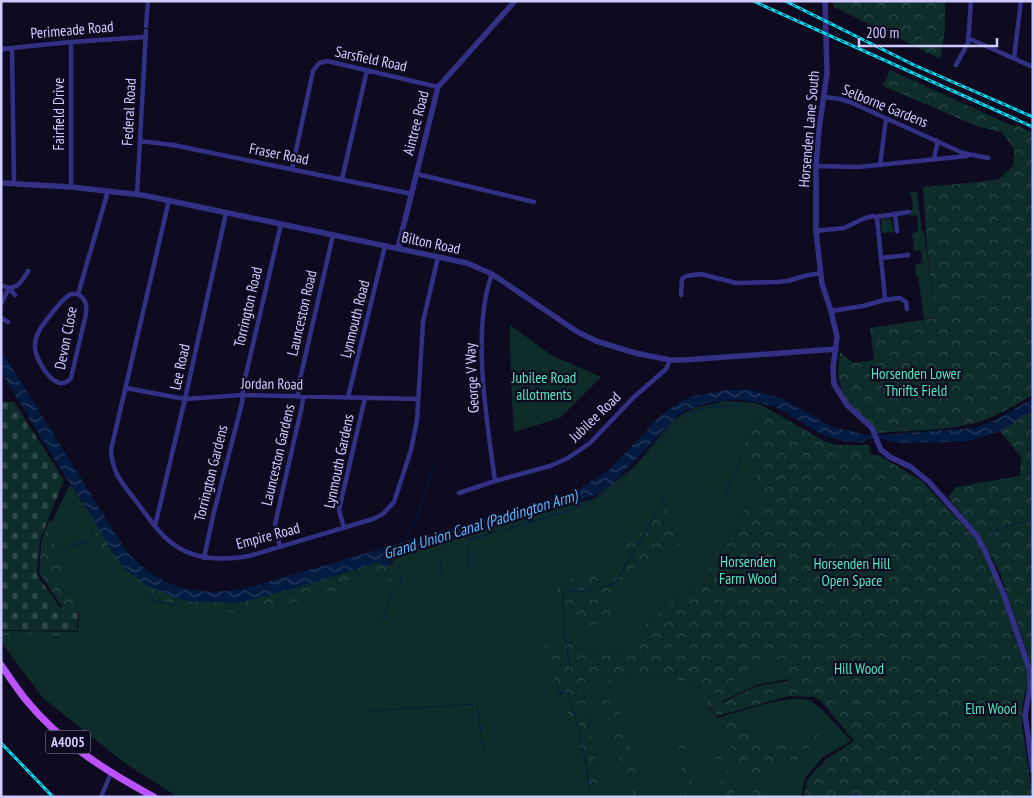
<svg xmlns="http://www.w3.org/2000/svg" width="1034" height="798" viewBox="0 0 1034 798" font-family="'PT Sans Narrow',sans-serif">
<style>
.green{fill:#0d2c2a}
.forest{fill:url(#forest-crowns);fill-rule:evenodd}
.cemetery{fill:url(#cemetery-stones)}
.water{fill:url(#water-waves)}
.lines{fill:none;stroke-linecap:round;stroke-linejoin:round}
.stream{stroke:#041b41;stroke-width:1}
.minor{stroke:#333185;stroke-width:4.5}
.tertiary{stroke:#333185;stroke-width:5.5}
.primary{stroke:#bc52ff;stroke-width:7}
.rail-casing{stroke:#00e1f6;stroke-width:3}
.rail{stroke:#0e0b21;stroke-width:1;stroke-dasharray:4;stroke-linecap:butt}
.labels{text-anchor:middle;stroke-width:4.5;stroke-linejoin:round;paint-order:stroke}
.shield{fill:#0e0b21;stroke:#9691bc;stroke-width:1}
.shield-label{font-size:14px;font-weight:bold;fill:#d0cbff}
.street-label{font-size:15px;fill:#d0cbff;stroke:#0e0b21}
.park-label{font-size:15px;fill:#4bebc1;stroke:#0e0b21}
.water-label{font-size:16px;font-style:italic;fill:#59b5ff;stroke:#0e0b21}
</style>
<defs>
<pattern id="forest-crowns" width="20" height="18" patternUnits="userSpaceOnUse" patternTransform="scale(1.25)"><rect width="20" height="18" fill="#0d2c2a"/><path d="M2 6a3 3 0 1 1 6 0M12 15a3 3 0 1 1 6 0" fill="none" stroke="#2f494a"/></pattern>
<pattern id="cemetery-stones" width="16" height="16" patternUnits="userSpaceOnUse" patternTransform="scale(1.25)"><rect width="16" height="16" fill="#0d2c2a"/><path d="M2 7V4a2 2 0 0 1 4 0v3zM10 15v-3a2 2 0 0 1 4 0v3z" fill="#2f494a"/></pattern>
<pattern id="water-waves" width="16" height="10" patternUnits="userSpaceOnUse" patternTransform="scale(1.25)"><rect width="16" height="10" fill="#041b41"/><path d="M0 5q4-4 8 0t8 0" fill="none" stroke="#283b5e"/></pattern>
</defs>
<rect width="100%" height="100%" fill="#0e0b21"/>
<!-- green -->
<path class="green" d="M910 192H917L922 231H924L935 317 924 319 918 276H916L915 264 922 263 921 250 914 251 912 233 918 232 917 215 910 216 913 205Z
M891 218 894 232 882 233 881 219Z
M510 325 551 355 601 377 560 418 514 432 511 385Z
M726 401 754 403 763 406 742 449 768 497 746 508 712 565 695 584 663 607 651 619 635 630 634 650 615 656 573 647 567 641 546 654 585 759 591 797H178L126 764 43 698 1 642V631L78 632 79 613 60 604 40 574 41 544 70 484 124 564 145 584 186 600 223 602 374 561 390 566 397 555 592 499 635 466 674 419 694 408Z
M787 665 794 670 788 679 757 685 709 707 717 718C739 712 788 694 809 700 819 704 843 732 851 741L823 757 805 778 801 797H599L596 763 582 683 615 675 637 674 672 680 702 681 743 670 765 666Z"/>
<!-- forest -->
<path class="forest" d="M831 1H945V31L940 59 834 7V3Z
M890 70 1015 127 1016 125 1033 133V395C1016 404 1000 415 981 421 951 431 910 430 878 433L858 412 850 405 843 396 838 374 840 352 853 363 874 360 870 328 935 318 927 248 923 187 979 182 999 179 1013 166 1014 149 1002 132 979 127 883 86Z
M763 406 826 442 837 445H869L870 454 880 456 922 481 976 539 989 565 1002 596 1018 646 1027 667 1028 680 1022 707V726L1033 797H804L807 780 826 759 854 741 822 702 814 697 789 696 717 716 709 706 702 681 672 680 637 674 615 675 582 683 596 763 599 797H591L585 759 543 647 548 641 559 638 567 641 573 647 615 656 634 650 635 630 651 619 663 607 695 584 712 565 746 508 767 497 742 449ZM765 666H787L788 681 757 686 721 703C734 675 734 672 765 666Z
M1033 410V670L999 571 983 541 948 497 956 487 1020 476 1021 457 1000 431Z
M663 500 669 516 679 529 683 542 667 554 635 564 629 585 613 599 610 617 594 627 572 621 563 615 557 585 589 572 616 569 622 567 625 555 624 539Z
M50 518 55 547 63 554 64 583 75 603 76 615 70 617 39 573 42 540Z
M93 521 124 564 145 584 186 600 223 602 374 561 396 566 390 582 373 571C350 577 346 579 330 597L233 612 201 609 168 603 137 590 115 571 98 542Z
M1 631 78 632 75 640C51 631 26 635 1 636Z
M612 680 613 692 619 706V717L618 721 610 725 602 710 597 683Z
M725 718 730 722 744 723 753 737 785 742 816 733 820 737 796 762 772 772 760 782 767 797H755L718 721Z
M619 731 625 733 642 797H633L623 772 613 736Z
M682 735 687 740 693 785 697 797H685L677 739Z
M718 745C727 749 728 774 730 785L734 788V794L729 797 724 795 715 757Z"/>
<!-- cemetery -->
<path class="cemetery" d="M1 402H14L64 480 40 540 37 575 59 606 78 613 77 631 1 630Z"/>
<!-- water -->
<path class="water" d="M1 350 126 551C166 595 210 599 264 583L572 493 608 471 661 415 681 401 693 396 726 390H750L781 398 832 427 867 435H881L975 428 998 419 1033 398V410L1000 431 972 440 951 442 898 443 884 439H868L862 443 843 441 823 435 774 406 738 399 707 403 690 409 677 416 613 483 594 495 570 505 410 552 395 557 387 567H384L380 563H377L295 588 239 603 188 601 175 598 146 585 126 570 112 552 89 512 58 465 1 372Z"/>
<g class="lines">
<!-- stream -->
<path class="stream" d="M1029 471 1033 480
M724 497 742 456
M990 534 1012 524 1033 521
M92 535 93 530
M407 538 418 514 433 467 438 464
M469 538V543
M469 540 574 509 601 495 626 475 677 421 692 412 709 407 740 405
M70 546 86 541 90 538
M61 550 66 548
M441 561V572
M468 568 469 547
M147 596 158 602 180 605
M383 621C388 609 388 593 400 586L401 576
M570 668 564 631 563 591H591L615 583 664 499
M557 685 559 694 566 692 569 696C580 730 587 762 590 797
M367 711 477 704 484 753
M840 797 859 794"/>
<!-- minor -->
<path class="minor" d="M146 26 148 1
M968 38 1033 67
M12 48 14 184
M1 49 71 42 145 37
M1014 58 1021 1
M956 65 968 43 971 1
M824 97 840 99 850 102 963 153 988 158
M140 141 173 145 412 194
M934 158 937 145 936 140
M880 165 886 119
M816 166 858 167 967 156
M292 169 313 71 319 63 327 61 438 87
M417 174 534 202
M342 179 367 70
M71 187V42
M137 195 146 31
M169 200 111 450C112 473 123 484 136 501 146 514 156 530 168 540 190 560 221 561 249 556L373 519 383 514 394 502 411 450 417 420 423 322 438 257
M895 214 897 231
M876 217 909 212
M816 231 844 228 865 218 873 216 877 218 885 298 884 300 863 306 831 311
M881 258 908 255
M492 274C471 331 487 421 495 481
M1 285C15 293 22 282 28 271
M71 294H78C86 300 87 304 86 314L71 378C56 396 36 361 35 348 34 334 44 323 52 313 58 306 63 298 71 294Z
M78 294 108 191
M681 295 682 279 686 276 701 274 736 283 777 282 788 281 804 276 820 273
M884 300 900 298 906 302 907 309
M1 304 9 288 15 295
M1 318 8 322
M126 388 185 399 243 395 418 399
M298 397V388L333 235
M348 397 385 246
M459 493 495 481 550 466 568 458 590 443 633 398 666 369 670 360
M155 526 185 399 226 213
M344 528 339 510 365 398
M280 547 275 524 302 406 303 398
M204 558 213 516 242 403 243 387 281 224
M101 797 111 773"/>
<!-- tertiary -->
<path class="tertiary" d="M825 1 827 73 819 129 816 166V231L822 284 831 311 837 337 833 368 834 384 847 405 872 428 881 450 890 457 911 467 929 482 977 536 984 549 1004 595 1030 671V688L1025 715 1033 771
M1 183 71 187 142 195 467 263 492 274 576 331 596 341 635 353 670 360H685L836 349
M398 248 438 87 515 1"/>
<!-- primary -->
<path class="primary" d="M1 665C9 676 17 689 26 700 61 743 106 771 154 797"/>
<!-- rail casing -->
<g class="rail-casing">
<path id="rail" d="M753 1 1033 127
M785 1 914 65 1033 117
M1 743 53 797"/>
</g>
<!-- rail -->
<use href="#rail" class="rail"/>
</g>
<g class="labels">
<!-- shield labels -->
<rect class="shield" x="45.5" y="730.5" width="45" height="23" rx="4"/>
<g class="shield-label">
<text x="68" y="747">A4005</text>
</g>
<!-- street labels -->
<g class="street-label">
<text transform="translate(72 30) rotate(-5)" y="5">Perimeade Road</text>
<text transform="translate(371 59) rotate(12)" y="5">Sarsfield Road</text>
<text transform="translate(885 106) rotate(22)" y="5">Selborne Gardens</text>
<text transform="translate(129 112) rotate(-87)" y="5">Federal Road</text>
<text transform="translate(59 114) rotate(-90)" y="5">Fairfield Drive</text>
<text transform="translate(416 123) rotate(-76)" y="5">Aintree Road</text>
<text transform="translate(809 129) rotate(-85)" y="5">Horsenden Lane South</text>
<text transform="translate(279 154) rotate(11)" y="5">Fraser Road</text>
<text transform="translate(431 243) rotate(12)" y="5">Bilton Road</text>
<text transform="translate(248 307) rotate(-77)" y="5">Torrington Road</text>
<text transform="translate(302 313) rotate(-77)" y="5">Launceston Road</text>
<text transform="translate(355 319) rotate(-76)" y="5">Lynmouth Road</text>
<text transform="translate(66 338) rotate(-79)" y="5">Devon Close</text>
<text transform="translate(180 367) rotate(-78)" y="5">Lee Road</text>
<text transform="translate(472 378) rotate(-93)" y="5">George V Way</text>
<text transform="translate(272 384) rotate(1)" y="5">Jordan Road</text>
<text transform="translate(595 417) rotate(-44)" y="5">Jubilee Road</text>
<text transform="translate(278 455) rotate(-77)" y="5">Launceston Gardens</text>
<text transform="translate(339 461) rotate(-78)" y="5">Lynmouth Gardens</text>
<text transform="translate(211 473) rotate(-76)" y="5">Torrington Gardens</text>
<text transform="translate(268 536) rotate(-15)" y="5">Empire Road</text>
</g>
<!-- park labels -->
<g class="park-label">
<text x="916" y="379">Horsenden Lower<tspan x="916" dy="17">Thrifts Field</tspan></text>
<text x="544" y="383">Jubilee Road<tspan x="544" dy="17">allotments</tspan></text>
<text x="748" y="567">Horsenden<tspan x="748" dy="17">Farm Wood</tspan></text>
<text x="852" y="569">Horsenden Hill<tspan x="852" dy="17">Open Space</tspan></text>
<text x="859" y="674">Hill Wood</text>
<text x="991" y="714">Elm Wood</text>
</g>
<!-- water labels -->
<g class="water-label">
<text transform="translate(480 524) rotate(-17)" y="6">Grand Union Canal (Paddington Arm)</text>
</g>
</g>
<!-- border -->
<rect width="1034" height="798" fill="none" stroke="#d0cbff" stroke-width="5"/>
<!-- scale -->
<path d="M859 38v8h138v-8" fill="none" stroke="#d0cbff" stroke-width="2.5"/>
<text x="866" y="38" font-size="15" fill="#d0cbff" stroke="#0e0b21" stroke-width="4" paint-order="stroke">200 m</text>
</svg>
